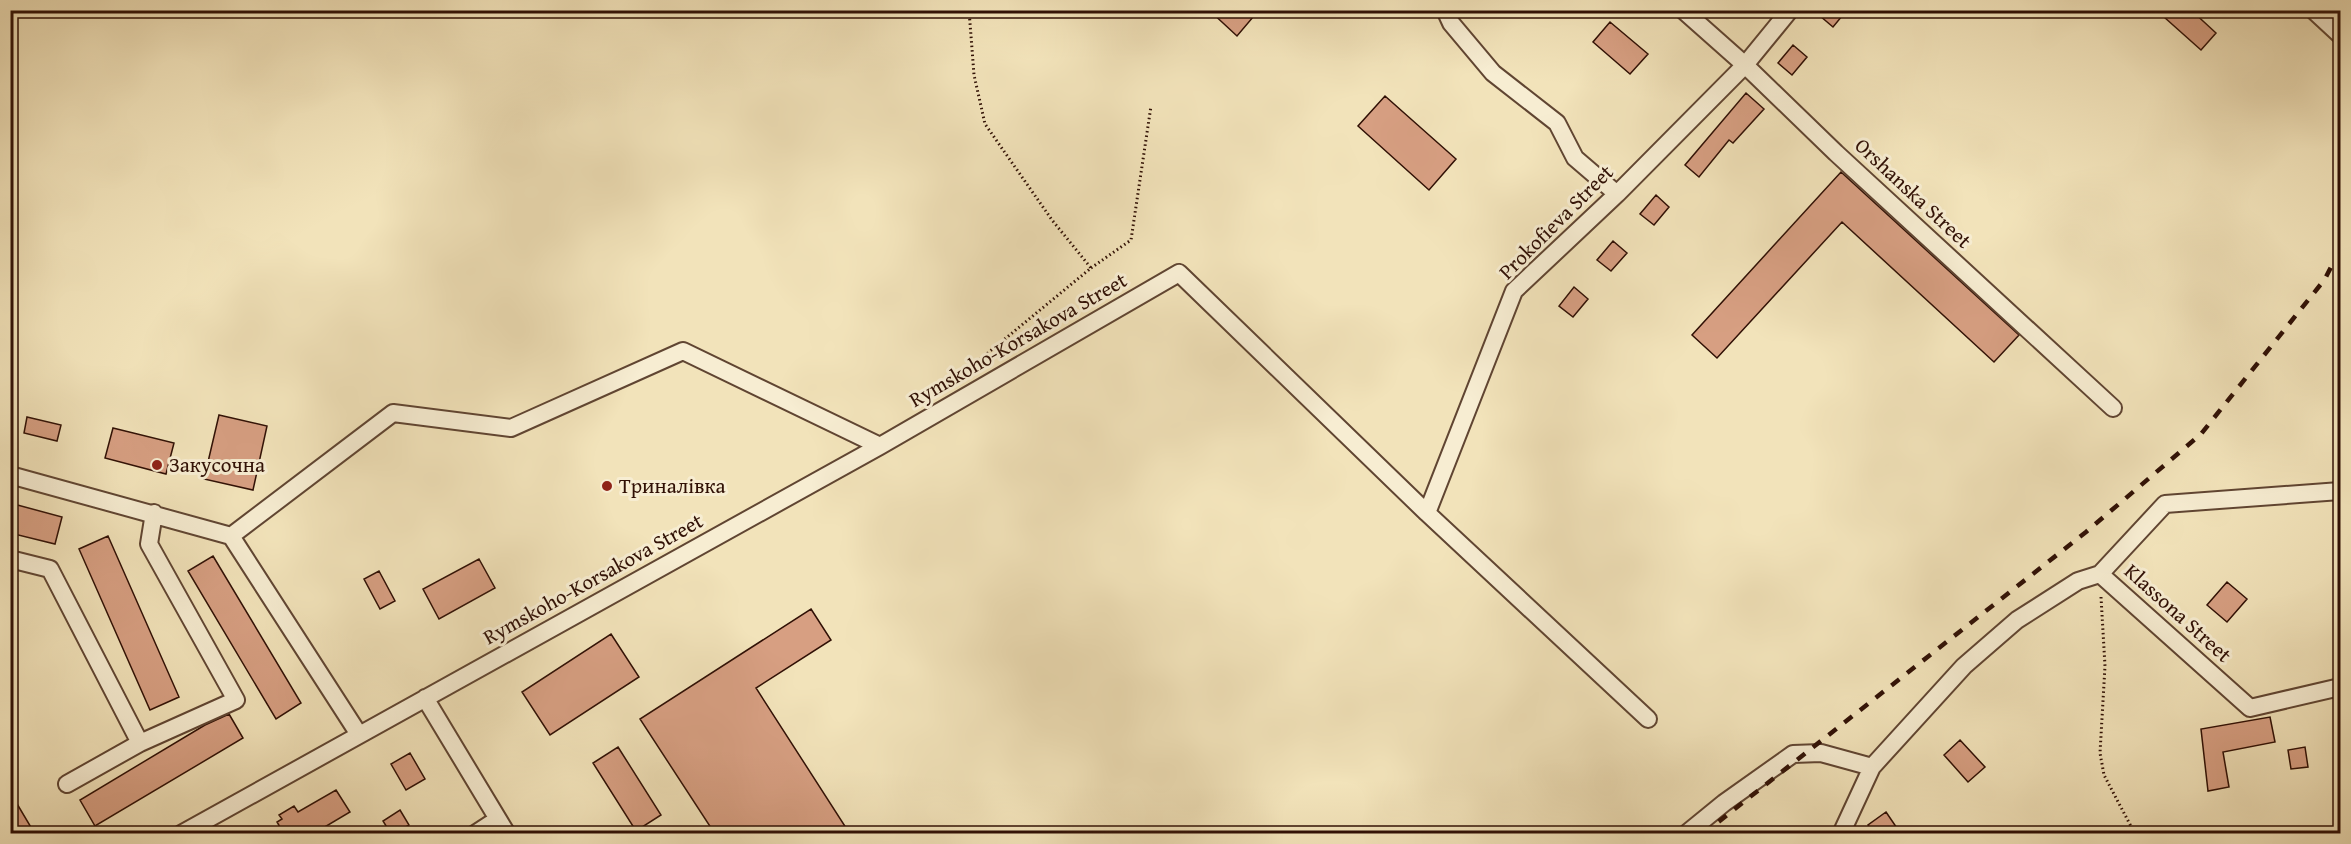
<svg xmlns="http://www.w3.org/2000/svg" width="2351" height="844" viewBox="0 0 2351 844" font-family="'Gentium Book Plus',serif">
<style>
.building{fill:#d79f82;stroke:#301005;stroke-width:1.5}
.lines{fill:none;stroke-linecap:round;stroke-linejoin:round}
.minor-casing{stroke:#604532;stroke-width:20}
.path{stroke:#301005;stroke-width:3;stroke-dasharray:1.5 3;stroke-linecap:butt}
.minor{stroke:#f7edd2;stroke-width:16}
.rail{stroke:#301005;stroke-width:4.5;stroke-dasharray:10 10;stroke-linecap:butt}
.poi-dot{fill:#8f2418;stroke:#f7edd2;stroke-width:2}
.labels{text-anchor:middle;stroke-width:6;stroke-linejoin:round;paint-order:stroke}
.street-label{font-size:21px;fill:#301005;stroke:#f7edd2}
.poi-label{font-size:21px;fill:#301005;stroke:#f7edd2;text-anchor:start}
</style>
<rect width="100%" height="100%" fill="#f2e3ba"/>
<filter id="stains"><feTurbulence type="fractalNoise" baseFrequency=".00333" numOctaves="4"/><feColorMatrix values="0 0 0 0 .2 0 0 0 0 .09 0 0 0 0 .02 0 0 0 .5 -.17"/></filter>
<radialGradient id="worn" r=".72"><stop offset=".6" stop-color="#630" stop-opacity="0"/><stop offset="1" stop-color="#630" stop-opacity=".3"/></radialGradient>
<!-- building -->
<path class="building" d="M1209 10H1259L1237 36Z
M1813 10H1847L1833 27Z
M2171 10H2191L2216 33 2201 50 2164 17Z
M1610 22 1648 54 1630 74 1593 42Z
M1793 45 1807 57 1792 75 1778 63Z
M1746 93 1764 109 1733 143 1729 140 1699 177 1685 165Z
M1385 96 1456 159 1429 190 1358 126Z
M1841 172 2019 335 1994 362 1842 222 1717 358 1692 335Z
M1656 195 1669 207 1654 225 1640 214Z
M1613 241 1627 253 1611 271 1597 260Z
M1574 287 1588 299 1573 317 1559 306Z
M219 415 267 426 253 490 204 479Z
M27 417 61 425 57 441 24 433Z
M113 428 174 443 166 474 105 458Z
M10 503 62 517 55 544 10 533Z
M108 536 179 697 150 710 79 549Z
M213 556 301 703 276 719 188 571Z
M479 559 495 588 439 619 423 589Z
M379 571 395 601 380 609 364 579Z
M2227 582 2247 599 2227 622 2207 605Z
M811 609 831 640 756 688 850 834H715L640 719Z
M611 634 639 677 550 735 522 692Z
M229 714 243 738 95 826 80 800 205 725Z
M2270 717 2275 742 2223 752 2229 787 2208 791 2201 729Z
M1960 740 1985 767 1968 782 1944 755Z
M618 747 661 815 636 831 593 763Z
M2305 747 2308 767 2291 769 2288 750Z
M410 753 425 779 406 790 391 764Z
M336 790 350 812 313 834H284L277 822 282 819 279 815 294 806 298 812Z
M10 792 35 834H10Z
M400 810 409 825 395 834H391L383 821Z
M1886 812 1901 834H1874L1868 825Z"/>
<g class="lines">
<!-- minor casing -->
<g class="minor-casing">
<path id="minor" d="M1445 10 1451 23 1493 73 1557 123 1575 158 1617 194
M1683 10 1745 65 1836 153 2113 408
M2313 10 2340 35
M10 475 231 536 358 733
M2340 491 2165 504 2100 574 2250 708 2340 687
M1427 513 1648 719
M231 536 393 413 511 428 683 351 880 446
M10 559 50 569 140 743
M425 698 507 834
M67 784 140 743 236 700 149 544 154 513
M181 834 880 446 1179 273 1427 513 1514 291 1617 194 1745 65 1790 10
M475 834 498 819
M1686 834 1724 803 1793 754 1821 753 1872 767
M1841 834 1872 767 1964 666 2017 620 2078 581 2100 574"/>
</g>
<!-- path -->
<path class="path" d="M1091 268 1131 240 1151 106
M949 385 1091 268 1052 220 985 124 974 75 969 10
M2101 597 2105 666 2100 753 2104 775 2135 834"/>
<!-- minor -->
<use href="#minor" class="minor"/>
<!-- rail -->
<path class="rail" d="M1703 834 2086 532 2201 434 2325 279 2340 249"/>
</g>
<!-- markers -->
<g class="poi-dot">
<circle cx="157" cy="465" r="6"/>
<circle cx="607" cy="486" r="6"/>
</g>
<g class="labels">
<!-- street labels -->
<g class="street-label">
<text transform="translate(1913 193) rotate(43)" y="7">Orshanska Street</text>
<text transform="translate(1556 222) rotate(-45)" y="7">Prokofieva Street</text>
<text transform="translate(1018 340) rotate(-30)" y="7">Rymskoho-Korsakova Street</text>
<text transform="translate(593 579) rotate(-29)" y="7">Rymskoho-Korsakova Street</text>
<text transform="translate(2178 613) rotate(42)" y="7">Klassona Street</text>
</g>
<!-- poi labels -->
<g class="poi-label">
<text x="169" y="472">Закусочна</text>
<text x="619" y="493">Триналівка</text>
</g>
</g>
<!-- margin -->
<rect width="2351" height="844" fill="none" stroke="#f2e3ba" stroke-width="36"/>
<rect x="12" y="12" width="2327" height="820" fill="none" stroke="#301005" stroke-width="3"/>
<rect x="18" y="18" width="2315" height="808" fill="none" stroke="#301005" stroke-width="1.5"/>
<rect width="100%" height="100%" filter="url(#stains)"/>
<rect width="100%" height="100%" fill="url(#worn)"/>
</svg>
